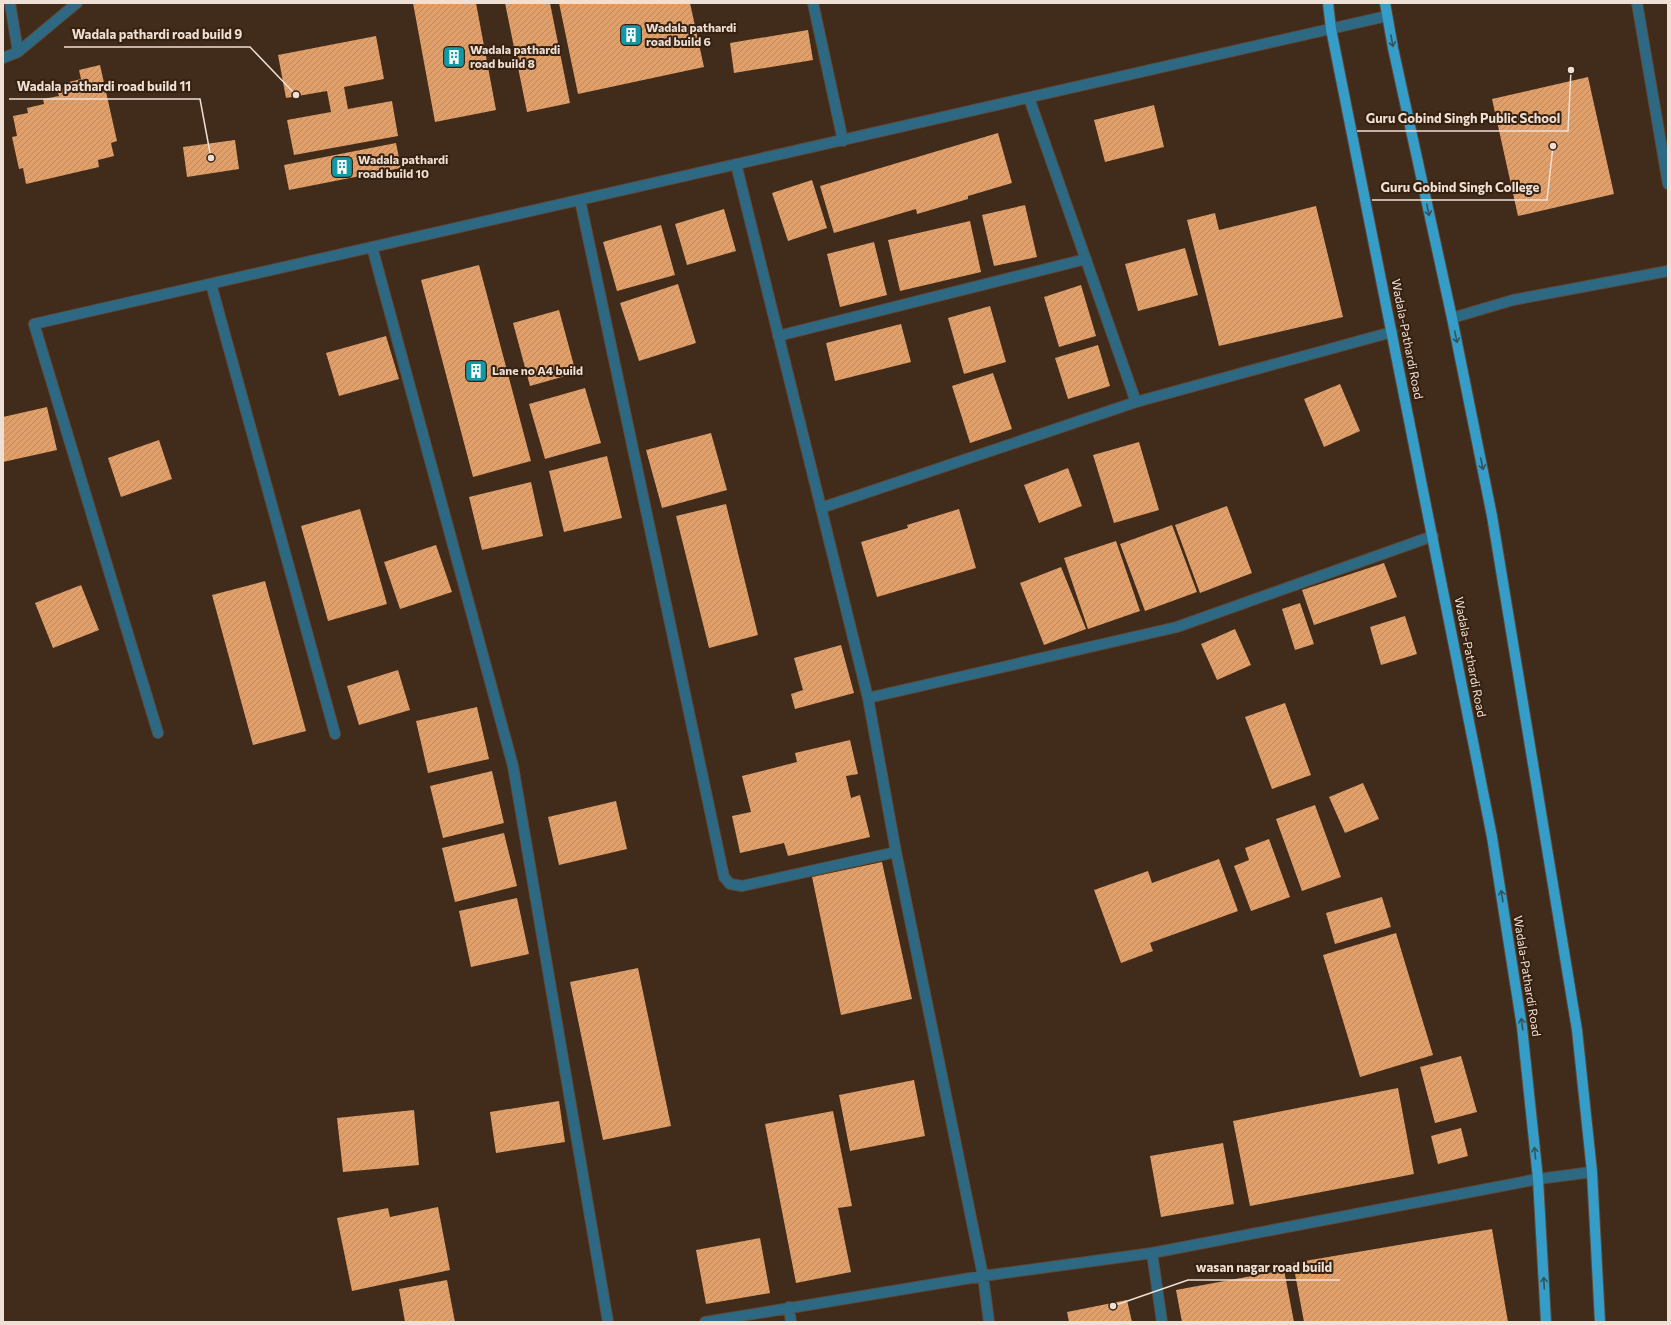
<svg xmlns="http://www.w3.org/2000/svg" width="1671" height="1325" viewBox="0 0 1671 1325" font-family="Commissioner,sans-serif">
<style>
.building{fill:url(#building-hatch)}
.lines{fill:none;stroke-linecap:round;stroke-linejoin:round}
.minor-casing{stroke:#5d4838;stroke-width:12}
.major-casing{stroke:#5d4838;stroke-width:12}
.minor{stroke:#2e6984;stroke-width:10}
.major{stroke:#359dc8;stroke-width:10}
.oneway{stroke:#36535a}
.labels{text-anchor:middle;stroke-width:4;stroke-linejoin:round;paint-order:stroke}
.poi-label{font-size:12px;font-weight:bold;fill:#efe0d6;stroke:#362110;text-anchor:start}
.street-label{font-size:12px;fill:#efe0d6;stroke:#362110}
.leader{fill:none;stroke:#efe0d6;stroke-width:1.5}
.callout-dot{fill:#efe0d6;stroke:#362110;stroke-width:1.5}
.callout-label{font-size:13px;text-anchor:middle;font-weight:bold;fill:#efe0d6;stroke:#362110;stroke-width:4;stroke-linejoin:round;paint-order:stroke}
</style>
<defs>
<pattern id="building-hatch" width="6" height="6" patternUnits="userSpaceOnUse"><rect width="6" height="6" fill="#e19f69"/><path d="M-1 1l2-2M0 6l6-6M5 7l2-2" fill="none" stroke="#bb885f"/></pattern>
</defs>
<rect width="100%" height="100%" fill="#412b1a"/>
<!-- building -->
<path class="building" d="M413 3H476L496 110 435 122Z
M505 3H550L570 103 527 112Z
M559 3H690L704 67 578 94Z
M808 30 813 60 734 73 730 43Z
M376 36 384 79 344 87 348 109 392 101 398 136 294 155 287 120 331 112 327 91 286 98 278 55Z
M100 65 117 141 111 143 114 156 98 160 99 167 26 184 23 168 19 169 12 137 17 136 13 116 28 113 27 108 44 104 43 99 59 96 57 89 70 86 69 82 81 79 79 70Z
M1588 77 1614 194 1518 216 1492 99Z
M1154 105 1164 147 1105 162 1094 120Z
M998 133 1012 183 968 196V199L917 214 916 209 834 233 820 186Z
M235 140 239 169 187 177 183 147Z
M396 143 401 168 289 190 284 165Z
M812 180 827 228 788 241 772 193Z
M1025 205 1037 257 994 266 982 215Z
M1316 206 1343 317 1219 346 1187 220 1215 213 1219 230Z
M724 209 736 251 687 265 675 224Z
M970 221 981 272 900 291 888 240Z
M661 225 675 275 617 291 603 242Z
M874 242 887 295 840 307 827 254Z
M1185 248 1198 295 1138 311 1125 264Z
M479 265 531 461 473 477 421 280Z
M678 284 696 343 639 361 620 303Z
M1081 285 1096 336 1059 347 1044 297Z
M990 306 1006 362 964 374 948 318Z
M559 310 576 373 530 386 513 323Z
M901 324 911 362 835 381 826 343Z
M386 336 399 379 339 396 326 353Z
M1098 345 1110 386 1068 399 1055 358Z
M993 373 1012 429 970 443 952 386Z
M1340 384 1360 431 1324 447 1304 399Z
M585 388 601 443 545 459 529 404Z
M47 407 57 450 3 462V417Z
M711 433 727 490 662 508 646 450Z
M159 440 172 479 121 497 108 458Z
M1139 442 1159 510 1114 523 1093 455Z
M607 456 622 518 564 532 549 471Z
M1068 468 1082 506 1039 523 1024 485Z
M531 482 543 536 482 550 469 497Z
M726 504 758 635 709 648 676 516Z
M1227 506 1252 573 1200 593 1175 525Z
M360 509 387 604 328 621 301 526Z
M959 509 976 568 877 597 861 542 908 528 907 525Z
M1172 525 1197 592 1145 611 1120 544Z
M1116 541 1140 611 1088 629 1064 558Z
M436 545 452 592 400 609 384 562Z
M1384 563 1397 597 1314 625 1302 590Z
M1061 567 1086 629 1044 645 1020 583Z
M265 581 306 731 253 745 212 595Z
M81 585 99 630 53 648 35 603Z
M1300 603 1314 644 1295 650 1282 609Z
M1405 616 1417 654 1381 665 1370 627Z
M1235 629 1251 665 1217 680 1201 644Z
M841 645 854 693 795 709 791 694 803 690 794 658Z
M398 670 410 710 359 725 347 686Z
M1285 703 1311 775 1272 789 1245 717Z
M477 707 489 759 428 773 416 721Z
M850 740 858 774 846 776 851 798 860 795 870 837 788 856 784 843 740 853 732 816 751 812 742 776 797 762 795 753Z
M492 771 504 823 443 838 430 786Z
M1363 783 1379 819 1345 833 1329 797Z
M616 801 627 849 559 865 548 817Z
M1315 805 1341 877 1302 891 1276 819Z
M504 833 517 886 455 902 442 848Z
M1269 839 1290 897 1251 911 1234 866 1249 860 1245 848Z
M1219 859 1238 911 1150 943 1153 951 1121 963 1094 890 1148 871 1152 883Z
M882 862 912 999 841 1015 812 877Z
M1382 897 1391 927 1335 944 1326 913Z
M517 898 529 954 471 967 459 911Z
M1396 933 1433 1055 1360 1077 1323 955Z
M638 968 671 1126 603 1140 570 982Z
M1461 1056 1477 1112 1435 1123 1420 1067Z
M914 1080 925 1136 850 1151 839 1095Z
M1398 1088 1414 1174 1250 1206 1233 1121Z
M559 1101 565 1142 496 1153 490 1112Z
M414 1110 419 1165 343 1172 337 1118Z
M833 1111 852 1206 838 1208 851 1272 796 1283 765 1124Z
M1461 1128 1468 1156 1438 1164 1431 1136Z
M1223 1143 1234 1204 1161 1217 1150 1156Z
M438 1207 450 1270 352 1291 337 1218 388 1208 390 1217Z
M1492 1229 1508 1322H1304L1293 1263Z
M760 1238 770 1293 706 1304 696 1250Z
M1284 1270 1294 1322H1182L1176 1290Z
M447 1280 455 1322H405L399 1289Z
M1127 1300 1132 1322H1069L1067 1312Z"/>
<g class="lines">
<!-- minor casing -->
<g class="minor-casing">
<path id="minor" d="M10 3 18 52
M813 3 843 141
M1637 3 1668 184
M3 58 18 52 77 3
M1029 98 1136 402
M736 164 868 698 896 852 983 1276 989 1322
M580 200 724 877 730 884 742 886 896 852
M372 247 513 766 608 1322
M211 284 335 734
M1452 318 1513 300 1668 271
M778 336 1086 259
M821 508 1136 402 1392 332
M868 698 1177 627 1433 536
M158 733 34 324 1387 16
M1152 1253 1162 1322
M789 1307 791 1322
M705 1322 983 1276 1152 1253 1538 1179 1592 1172"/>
</g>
<!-- major casing -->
<g class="major-casing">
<path id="major" d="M1328 3 1331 29 1492 837 1522 1027 1538 1179 1546 1322
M1385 3 1393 48 1452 318 1492 516 1577 1030 1592 1172 1600 1322"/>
</g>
<!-- minor -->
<use href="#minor" class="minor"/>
<!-- major -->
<use href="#major" class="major"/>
</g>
<!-- one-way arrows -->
<defs><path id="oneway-shaft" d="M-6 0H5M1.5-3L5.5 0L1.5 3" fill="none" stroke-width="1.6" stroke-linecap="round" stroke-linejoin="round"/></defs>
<g class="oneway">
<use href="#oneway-shaft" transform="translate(1392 41) rotate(80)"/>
<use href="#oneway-shaft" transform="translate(1428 210) rotate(78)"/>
<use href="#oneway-shaft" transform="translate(1456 337) rotate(78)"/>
<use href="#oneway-shaft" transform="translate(1482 464) rotate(78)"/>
<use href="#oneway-shaft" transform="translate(1502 896) rotate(-99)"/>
<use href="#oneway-shaft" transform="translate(1522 1024) rotate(-98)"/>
<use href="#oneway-shaft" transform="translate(1535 1153) rotate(-96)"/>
<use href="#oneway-shaft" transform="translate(1544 1283) rotate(-93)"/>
</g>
<!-- icons -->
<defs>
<g id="building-square" transform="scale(1.15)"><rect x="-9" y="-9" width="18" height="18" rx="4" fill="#0f9aa8" stroke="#362110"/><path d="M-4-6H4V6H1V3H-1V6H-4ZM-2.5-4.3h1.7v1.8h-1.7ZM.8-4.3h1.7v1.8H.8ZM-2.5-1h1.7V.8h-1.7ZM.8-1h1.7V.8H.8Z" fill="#fff"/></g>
</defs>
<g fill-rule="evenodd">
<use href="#building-square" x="631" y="35"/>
<use href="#building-square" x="454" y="57"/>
<use href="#building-square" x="342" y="167"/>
<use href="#building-square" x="476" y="371"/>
</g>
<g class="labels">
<!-- poi labels -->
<g class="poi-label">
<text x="646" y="32">Wadala pathardi<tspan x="646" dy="14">road build 6</tspan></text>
<text x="470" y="54">Wadala pathardi<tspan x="470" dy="14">road build 8</tspan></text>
<text x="358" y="164">Wadala pathardi<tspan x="358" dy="14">road build 10</tspan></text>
<text x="492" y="375">Lane no A4 build</text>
</g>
<!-- street labels -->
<g class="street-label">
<text transform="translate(1407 339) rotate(79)" y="4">Wadala-Pathardi Road</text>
<text transform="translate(1470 657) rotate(79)" y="4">Wadala-Pathardi Road</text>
<text transform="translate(1527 976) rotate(81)" y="4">Wadala-Pathardi Road</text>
</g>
</g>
<!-- callouts -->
<path class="leader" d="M296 95L250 47H64M211 158L200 99H9M1571 70L1568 131H1357M1553 146L1547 200H1372M1113 1306L1188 1280H1340"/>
<g class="callout-dot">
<circle cx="296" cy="95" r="4"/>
<circle cx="211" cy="158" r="4"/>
<circle cx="1571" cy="70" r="4"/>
<circle cx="1553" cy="146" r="4"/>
<circle cx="1113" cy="1306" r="4"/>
</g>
<g class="callout-label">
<text x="157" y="39">Wadala pathardi road build 9</text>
<text x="104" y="91">Wadala pathardi road build 11</text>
<text x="1463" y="123">Guru Gobind Singh Public School</text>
<text x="1460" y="192">Guru Gobind Singh College</text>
<text x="1264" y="1272">wasan nagar road build</text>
</g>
<!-- border -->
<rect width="1671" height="1325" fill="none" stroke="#efe0d6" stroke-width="8"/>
</svg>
